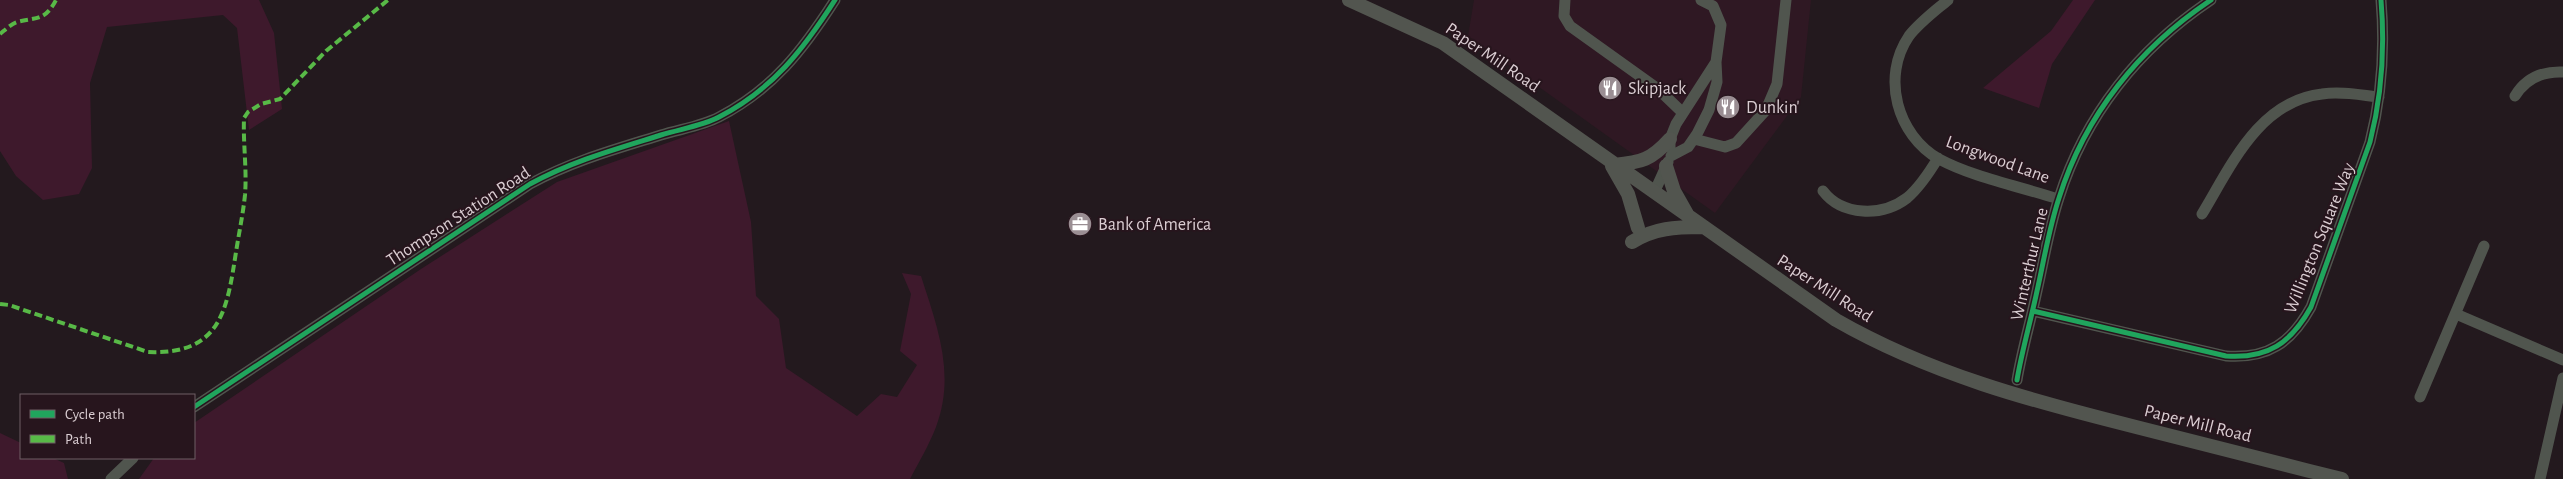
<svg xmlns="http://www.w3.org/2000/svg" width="2563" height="479" viewBox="0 0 2563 479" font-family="'Alegreya Sans',sans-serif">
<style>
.built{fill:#2f1823}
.green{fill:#3e192c}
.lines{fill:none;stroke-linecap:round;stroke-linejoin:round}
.minor{stroke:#50554e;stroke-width:11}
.major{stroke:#52554f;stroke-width:14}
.quiet{stroke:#58b947;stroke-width:4;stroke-dasharray:8 4;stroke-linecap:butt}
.cycleway-casing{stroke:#27151d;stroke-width:8}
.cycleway{stroke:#20a55d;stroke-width:5}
.labels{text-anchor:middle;stroke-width:4;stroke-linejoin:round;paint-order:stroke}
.street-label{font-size:18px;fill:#dacdd2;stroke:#27151d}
.poi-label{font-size:18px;fill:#dacdd2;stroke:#27151d;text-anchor:start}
</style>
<rect width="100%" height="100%" fill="#23191e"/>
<!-- built -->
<path class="built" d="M1474 0H1811L1801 97 1715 213 1468 36Z"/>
<!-- green -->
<path class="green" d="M0 0H259L274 33 282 109 249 130 237 28 223 15 107 27 90 83 92 168 79 194 43 200 16 176 0 151Z
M2073 0H2095L2052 64 2039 108 1983 88 2051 31Z
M729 121 751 222 756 296 779 319 786 368 857 416 881 394 897 397 917 365 900 351 911 294 902 273 921 276C937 326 956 374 936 427 929 445 919 462 910 479H139L154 458H194V423L421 269 557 182Z
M0 433 21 443V458H53L64 463 68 479H0Z"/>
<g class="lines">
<!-- minor -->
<path class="minor" d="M1565 0 1564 16 1570 26 1658 89 1683 113
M1948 0C1935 11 1920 22 1909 36 1881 77 1897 135 1939 159 1972 177 2022 187 2058 199
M2515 96C2526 78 2542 71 2563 72
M1694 139 1725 147 1736 143 1766 110 1777 84 1786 0
M1670 147V139L1676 124 1716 62
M1671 156 1688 147 1697 134 1709 110 1717 82 1716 62 1721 25 1713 6 1701 0
M1823 191C1842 216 1882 217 1907 198 1920 187 1929 173 1938 158
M1654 193 1668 162
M2202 214C2231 166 2259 101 2322 94 2341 91 2360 95 2379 97
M2033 311 2226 356C2268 359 2291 343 2311 307L2370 142C2382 95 2385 48 2381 0
M2456 314 2563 360
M2017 380C2022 350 2031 320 2037 291 2044 260 2049 228 2059 198 2085 115 2139 48 2211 0
M2420 397 2484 246
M194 407 530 184C572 161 616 149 661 135 680 129 702 126 719 117 773 89 803 50 835 0
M111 479 133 458
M2540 479 2563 378"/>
<!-- major -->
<path class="major" d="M1349 0 1443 43 1836 320C1930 374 2032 401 2136 427 2204 444 2273 462 2342 479
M1614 165C1642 162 1651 160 1670 139
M1612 166 1628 194 1638 228
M1666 166 1674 191 1687 214
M1632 242C1654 228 1676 227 1702 227"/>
<!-- quiet -->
<path class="quiet" d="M0 34C5 30 11 24 17 22 37 17 45 21 56 0
M0 304 9 305 148 352C221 355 227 310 236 252 239 233 243 214 245 195 247 169 243 144 244 118L248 112 261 104 280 99 326 51 388 0"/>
<!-- cycleway casing -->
<g class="cycleway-casing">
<path id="cycleway" d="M2033 311 2226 356C2268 359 2291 343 2311 307L2370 142C2382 95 2385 48 2381 0
M2017 380C2022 350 2031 320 2037 291 2044 260 2049 228 2059 198 2085 115 2139 48 2211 0
M194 407 530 184C572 161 616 149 661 135 680 129 702 126 719 117 773 89 803 50 835 0"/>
</g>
<!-- cycleway -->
<use href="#cycleway" class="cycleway"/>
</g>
<!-- icons -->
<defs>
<g id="restaurant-disc" transform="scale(1.25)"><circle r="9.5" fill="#9a8e93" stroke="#27151d"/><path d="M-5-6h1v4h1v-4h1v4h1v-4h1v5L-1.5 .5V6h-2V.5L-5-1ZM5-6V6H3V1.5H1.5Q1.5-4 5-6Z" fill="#fff"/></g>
<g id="office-disc" transform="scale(1.25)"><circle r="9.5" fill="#9a8e93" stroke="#27151d"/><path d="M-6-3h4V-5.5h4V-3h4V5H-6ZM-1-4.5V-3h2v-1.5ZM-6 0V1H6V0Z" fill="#fff"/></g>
</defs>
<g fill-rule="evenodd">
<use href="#restaurant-disc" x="1610" y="88"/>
<use href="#restaurant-disc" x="1728" y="107"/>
<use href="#office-disc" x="1080" y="224"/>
</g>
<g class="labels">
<!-- street labels -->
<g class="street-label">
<text transform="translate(1493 57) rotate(34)" y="6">Paper Mill Road</text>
<text transform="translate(1998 159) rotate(20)" y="6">Longwood Lane</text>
<text transform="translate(458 216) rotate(-33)" y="6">Thompson Station Road</text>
<text transform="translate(2319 238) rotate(-68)" y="6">Willington Square Way</text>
<text transform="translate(2029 264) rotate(-77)" y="6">Winterthur Lane</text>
<text transform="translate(1825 288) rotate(33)" y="6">Paper Mill Road</text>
<text transform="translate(2198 423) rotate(14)" y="6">Paper Mill Road</text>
</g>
<!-- poi labels -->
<g class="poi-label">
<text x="1628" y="94">Skipjack</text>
<text x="1746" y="113">Dunkin'</text>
<text x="1098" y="230">Bank of America</text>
</g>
</g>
<!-- legend -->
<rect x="20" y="394" width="175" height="65" fill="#27151d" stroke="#6f5f65"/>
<rect x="30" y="410" width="25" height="8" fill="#20a55d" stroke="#6f5f65"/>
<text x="65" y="419" font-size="15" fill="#dacdd2">Cycle path</text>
<rect x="30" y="435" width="25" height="8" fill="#58b947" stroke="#6f5f65"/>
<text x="65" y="444" font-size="15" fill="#dacdd2">Path</text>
</svg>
